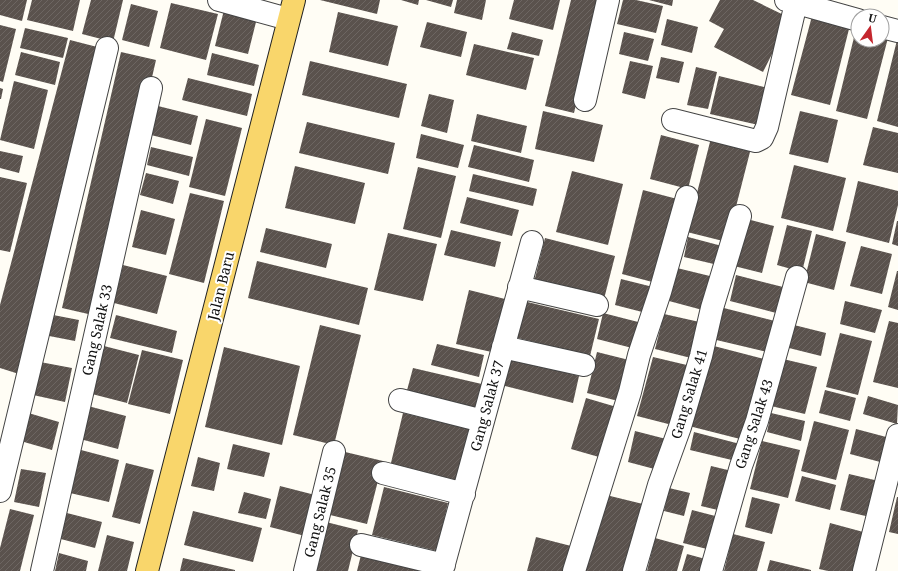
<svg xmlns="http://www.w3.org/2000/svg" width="898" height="571" viewBox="0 0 898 571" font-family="'Noto Serif',serif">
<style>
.building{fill:url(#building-hatch)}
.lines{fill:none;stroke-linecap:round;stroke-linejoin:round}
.minor-casing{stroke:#444;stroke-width:24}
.major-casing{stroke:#222;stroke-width:24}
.minor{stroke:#fff;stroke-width:22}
.major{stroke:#f9d66b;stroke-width:22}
.labels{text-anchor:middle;stroke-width:4;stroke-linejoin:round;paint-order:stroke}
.street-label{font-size:14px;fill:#111;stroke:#fff}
</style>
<defs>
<pattern id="building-hatch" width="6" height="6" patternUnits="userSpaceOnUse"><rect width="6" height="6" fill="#5a524d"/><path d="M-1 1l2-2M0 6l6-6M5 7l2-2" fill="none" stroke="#6d6662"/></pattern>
</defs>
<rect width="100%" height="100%" fill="#fffdf5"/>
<!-- building -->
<path class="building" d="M0 0H27L22 21 0 15Z
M32 0H80L73 31 27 20Z
M91 0H123L113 42 82 34Z
M320 0H380L377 14Z
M401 0H419L418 5Z
M426 0H453L451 7Z
M457 0H486L482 20 454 13Z
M514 0H560L553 30 509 19Z
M571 0H601L574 113 545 106Z
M623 0H636L663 6 656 33 617 24Z
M649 0H673L672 6Z
M720 0H753L790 18 763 72 714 47 724 29 709 21Z
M171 3 218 14 206 60 160 48Z
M131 4 158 11 149 47 122 40Z
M224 10 257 18 248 54 215 46Z
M338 12 398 26 388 66 329 52Z
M812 16 850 25 830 105 791 95Z
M667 19 698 27 692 53 661 45Z
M427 22 467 32 461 57 420 47Z
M0 25 16 29 3 82 0 81Z
M857 25 858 40H882V33L889 34 867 119 836 111Z
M25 28 68 38 63 58 20 48Z
M512 32 543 40 539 56 507 49Z
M624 32 654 39 648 61 619 54Z
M70 40 105 49 19 374 0 368V305Z
M897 40H898V127L877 121Z
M474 44 534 58 526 90 466 75Z
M21 52 60 62 55 85 15 75Z
M121 52 156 60 97 316 62 308Z
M212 53 259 65 254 86 207 75Z
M661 57 684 62 679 83 656 78Z
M310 61 407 84 399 118 302 95Z
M630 61 653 66 645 99 622 93Z
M696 67 717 72 708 109 687 105Z
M719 76 772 89 763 126 710 114Z
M188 78 252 94 247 116 182 100Z
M14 81 48 90 34 149 0 140Z
M0 88 3 89 1 99H0Z
M429 94 454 100 447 133 421 126Z
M158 106 198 116 191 145 151 135Z
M543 111 603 125 594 162 535 149Z
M800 111 838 120 828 163 789 154Z
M477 114 527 126 521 153 471 141Z
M206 119 242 128 225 196 189 187Z
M307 122 395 143 388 174 299 153Z
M873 127 898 133V173L863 165Z
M421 134 464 145 458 168 416 158Z
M661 135 699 145 688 189 650 179Z
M711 138 751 148 727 242 687 232Z
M474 145 534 160 529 182 468 167Z
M151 147 193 157 189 176 147 165Z
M0 151 23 156 19 173 0 168Z
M794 165 846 178 833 231 781 218Z
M295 166 365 183 355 224 285 208Z
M418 167 456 176 441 238 403 229Z
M572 171 623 184 608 245 556 232Z
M146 173 179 181 173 204 140 195Z
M473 174 537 189 533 206 469 191Z
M0 177 27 183 10 252 0 250Z
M858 181 898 191V205L889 243 846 232Z
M643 190 681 200 660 284 622 274Z
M190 193 224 201 204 283 169 274Z
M467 197 519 210 512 236 460 223Z
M141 210 175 219 166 255 132 247Z
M747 219 774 226 762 273 734 266Z
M897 221H898V246L892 244Z
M787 225 812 231 802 272 777 265Z
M266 228 332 244 326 268 260 252Z
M451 230 501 242 495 267 444 255Z
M388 233 437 244 423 301 374 290Z
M816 234 846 242 834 290 804 282Z
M688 237 722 246 718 265 684 257Z
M545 238 615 256 604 299 534 282Z
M861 246 892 254 882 294 850 286Z
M257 261 368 288 359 325 248 298Z
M123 265 167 276 157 314 114 303Z
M677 268 718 278 710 312 669 301Z
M897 271H898V310L888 307Z
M736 275 787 288 780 314 730 301Z
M621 279 657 288 650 314 615 305Z
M469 290 509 300 496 353 456 344Z
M523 301 599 319 590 356 514 337Z
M845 301 882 310 875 333 840 324Z
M716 306 779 322 771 353 708 338Z
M603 313 646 324 640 350 597 339Z
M48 314 79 320 75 341 44 335Z
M664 314 704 323 695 359 655 349Z
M116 315 177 331 172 353 110 338Z
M889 321 898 323V388L873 382Z
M790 324 826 333 821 356 785 347Z
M320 325 361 335 334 445 293 435Z
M840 333 872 341 858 395 826 387Z
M437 344 484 355 479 377 431 365Z
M710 345 768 360 748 441 689 426Z
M104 346 139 355 127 403 92 394Z
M224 347 300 366 282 445 205 427Z
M142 350 183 360 170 414 128 404Z
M597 352 633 361 622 402 587 393Z
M653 357 691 366 676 426 637 416Z
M508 358 579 376 573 403 501 385Z
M783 359 817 367 805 414 771 406Z
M40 362 72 368 65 402 33 395Z
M413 368 486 385 479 412 406 394Z
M825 390 856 398 850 421 819 413Z
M868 396 898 405 897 424 863 414Z
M586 398 620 408 606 459 571 449Z
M88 406 126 416 118 449 80 439Z
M25 412 59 422 52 450 17 440Z
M403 413 473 430 460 484 390 467Z
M771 413 805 421 801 441 767 432Z
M814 421 849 430 836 480 801 471Z
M856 429 890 438 884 463 850 454Z
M635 431 670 440 662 471 628 462Z
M694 432 740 444 736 461 690 450Z
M762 441 800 450 788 498 750 489Z
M233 444 270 453 264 477 227 469Z
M81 450 119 460 109 502 70 493Z
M341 451 383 461 367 524 326 514Z
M198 457 220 463 214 491 191 486Z
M126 463 154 470 140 524 112 517Z
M711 466 732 471 722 511 701 506Z
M21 469 46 473 39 507 14 502Z
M849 474 883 482 874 518 840 510Z
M802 476 836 485 830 510 795 501Z
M280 486 319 496 309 537 270 527Z
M384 487 448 503 437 551 372 535Z
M669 488 690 493 684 516 664 511Z
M244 492 271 499 266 519 238 513Z
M602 494 647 505 630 571H582Z
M752 497 780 504 772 534 745 527Z
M897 497H898V534L889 532Z
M10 509 34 515 20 571H0V548Z
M692 510 723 518 715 551 683 543Z
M193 511 262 528 253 562 184 545Z
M63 512 102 522 95 548 57 538Z
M322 521 358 530 348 571H309Z
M830 523 867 533 857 571H828L819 569Z
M733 534 765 542 757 571H724Z
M107 535 134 542 127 571H98Z
M536 537 575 547 569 571H527Z
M655 538 684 546 677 571H647Z
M59 553 88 561 86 571H55Z
M687 554 709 560 706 571H682Z
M361 555 423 571H357Z
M183 558 235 570V571H180Z
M770 560 811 570V571H767Z"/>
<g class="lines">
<!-- minor casing -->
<g class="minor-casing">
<path id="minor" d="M219 0 288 19
M786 0 858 20
M882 27 898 31
M585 100 608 0
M673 120 756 141 762 138 767 127 796 3
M519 287 597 305
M503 347 584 365
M400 400 483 421
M383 473 464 494
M0 491 107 48
M361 545 444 565
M42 571 151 88
M305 571 334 452
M442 571 532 242
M574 571 630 392 639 355 660 292 687 197
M634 571 659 485 680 427 701 356 712 308 740 216
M711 571 741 466 757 421 797 277
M864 571 898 435"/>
</g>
<!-- major casing -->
<g class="major-casing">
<path id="major" d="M147 571 294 0"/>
</g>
<!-- minor -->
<use href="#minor" class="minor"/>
<!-- major -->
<use href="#major" class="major"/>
</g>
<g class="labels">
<!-- street labels -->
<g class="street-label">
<text transform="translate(221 286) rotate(-76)" y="5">Jalan Baru</text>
<text transform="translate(97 330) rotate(-77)" y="5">Gang Salak 33</text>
<text transform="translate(689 394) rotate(-73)" y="5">Gang Salak 41</text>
<text transform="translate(487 406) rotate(-75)" y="5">Gang Salak 37</text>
<text transform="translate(754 424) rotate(-72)" y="5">Gang Salak 43</text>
<text transform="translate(320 512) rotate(-76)" y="5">Gang Salak 35</text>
</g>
</g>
<!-- north arrow -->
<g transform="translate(870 28) rotate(14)"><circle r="19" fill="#ffffff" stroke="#a0a0a0"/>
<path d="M0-3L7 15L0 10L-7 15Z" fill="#c4262e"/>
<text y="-6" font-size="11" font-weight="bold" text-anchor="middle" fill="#111111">U</text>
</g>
</svg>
